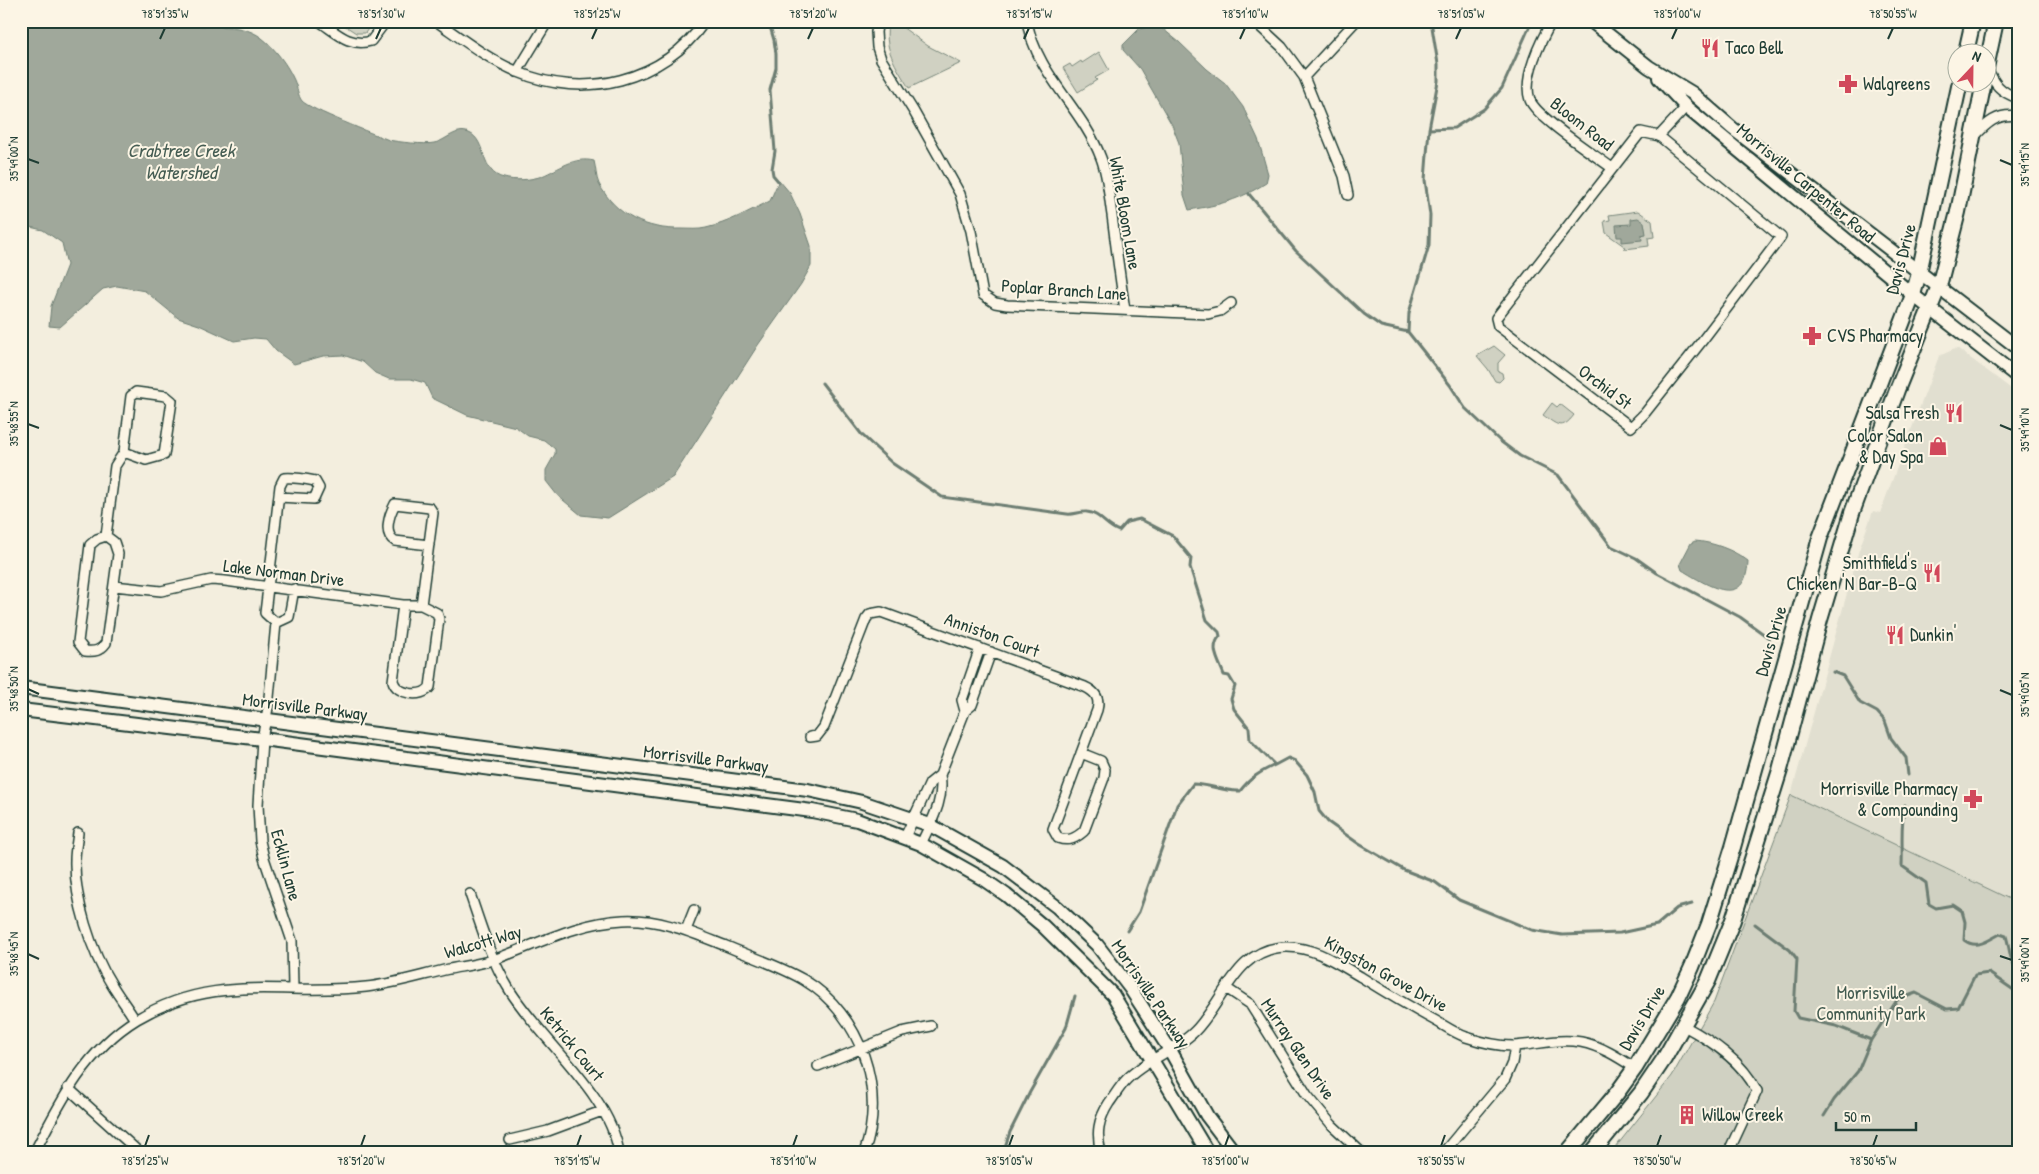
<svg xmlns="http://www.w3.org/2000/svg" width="2039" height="1174" viewBox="0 0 2039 1174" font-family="'Patrick Hand',sans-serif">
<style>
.built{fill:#e1dfd0}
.green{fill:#d0d1c2;stroke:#78877b}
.water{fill:#a0a89b;stroke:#6c7d72}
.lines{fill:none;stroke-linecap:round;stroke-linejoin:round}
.stream{stroke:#6c7d72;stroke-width:3}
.street-casing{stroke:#1f3d34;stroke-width:12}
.secondary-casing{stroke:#1f3d34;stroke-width:16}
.primary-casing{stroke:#1f3d34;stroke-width:18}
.street{stroke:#fcf5e5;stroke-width:9}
.secondary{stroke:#fcf5e5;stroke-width:12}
.primary{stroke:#fcf5e5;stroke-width:14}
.ticks{fill:none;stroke:#1f3d34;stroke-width:2}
.labels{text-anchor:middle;stroke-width:4;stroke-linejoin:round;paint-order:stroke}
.poi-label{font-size:18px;fill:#1f3d34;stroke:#fcf5e5;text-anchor:start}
.street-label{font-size:18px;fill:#1f3d34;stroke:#fcf5e5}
.park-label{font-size:18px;fill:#425b50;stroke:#fcf5e5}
.water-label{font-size:19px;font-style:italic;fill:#465d53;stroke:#fcf5e5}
.neatline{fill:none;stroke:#1f3d34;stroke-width:2}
.ticks-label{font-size:12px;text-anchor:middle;fill:#1f3d34}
</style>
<rect width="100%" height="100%" fill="#f3eede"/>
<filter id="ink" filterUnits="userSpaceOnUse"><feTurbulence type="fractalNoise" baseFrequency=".02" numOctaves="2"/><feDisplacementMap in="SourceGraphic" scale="10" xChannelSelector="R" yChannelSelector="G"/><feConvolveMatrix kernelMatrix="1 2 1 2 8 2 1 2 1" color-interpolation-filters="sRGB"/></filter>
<g filter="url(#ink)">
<!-- built -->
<path class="built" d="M1957 348 2018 394V903L1791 795 1859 550 1873 511 1880 513 1939 356Z"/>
<!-- green -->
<path class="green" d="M338 21H374L365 33H356Z
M889 21H894L928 46 961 63 909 88C896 66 882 48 889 21Z
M1099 52 1109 70 1095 78 1097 80 1078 92 1063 68 1070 64 1072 67 1081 61 1082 63Z
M1638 211 1652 221 1654 237 1648 238 1649 246 1625 249 1624 246 1606 233 1604 221 1610 220 1609 215Z
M1494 346 1505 355 1498 363V371L1502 373 1503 378 1499 382 1495 381 1488 369 1477 356Z
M1552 403 1557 407 1560 404 1574 415C1562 431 1557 425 1543 415Z
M1791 795 2018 903V1153H1611L1672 1076 1714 1002Z"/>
<!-- water -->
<path class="water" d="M21 21H179C206 32 237 19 262 38 275 48 288 66 294 80 297 86 298 96 302 101 309 109 376 135 389 140 397 142 426 145 434 143 446 141 456 127 469 133 487 140 480 173 504 178 514 181 532 180 542 176 559 169 574 156 594 161 596 168 596 178 599 184 616 216 647 230 682 229 690 229 698 230 706 228 728 223 749 211 770 201L779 180 790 193 800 214 811 246V266L801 284 758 345 673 477 608 518 581 515 557 495 546 481V470L555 454V449L544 440 528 436 516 427 467 415 432 398 425 383 411 379H389L375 373 363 362 343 355 323 356 294 364 276 351 266 339 254 338 234 341 199 325 178 318 145 291 117 286 103 289 60 327 49 326 51 306 67 265 62 243 43 230 21 225V58L26 52 21 34Z
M1158 25 1179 42 1207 69 1225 83 1243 107 1258 139 1268 174 1266 183C1239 200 1220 205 1189 210L1184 195 1179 143 1172 125 1140 69 1123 50V45L1139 29Z
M1638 218 1644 222 1646 234 1641 235 1642 240 1622 242V237H1617L1616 225 1631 224V219Z
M1695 541C1712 542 1734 550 1748 561 1746 610 1708 586 1682 570L1680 564 1691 543Z"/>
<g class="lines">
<!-- stream -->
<path class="stream" d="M1431 21 1438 64V81L1429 129 1425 180 1430 215 1429 245 1409 313 1408 332 1450 385 1465 408 1500 441 1520 456 1558 475 1611 546 1636 558 1657 573 1740 617 1769 638
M769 23 774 40 776 54V68L770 90 775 151 772 169 773 175 778 181
M1429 129 1454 128 1484 109 1502 88 1532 21
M1249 194 1296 251 1364 314 1381 326 1408 332
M822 383 862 435 892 463 942 497 1067 514C1074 515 1081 511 1087 512 1100 513 1106 527 1119 531L1127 522 1140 519 1173 536 1191 558 1190 567 1207 620 1219 632 1220 636C1209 648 1219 661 1224 675L1229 676 1235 686 1231 699 1234 709 1249 728 1250 740 1275 765 1288 758 1295 761 1307 775 1315 792 1319 811 1328 822 1359 844 1404 870 1435 882 1459 900 1532 930 1562 935 1620 933 1657 925 1677 908 1692 904
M1833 672 1843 676 1860 703 1877 712 1885 721 1891 738 1906 758 1908 775
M1905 805C1900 825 1903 845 1902 866L1926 883 1929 904 1936 908 1953 905 1962 911 1965 922 1964 940C1977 950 1988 940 2000 934L2006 936C2010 948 2009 961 2018 970
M1755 924 1790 950 1797 959 1794 1011 1798 1018 1836 1026 1871 1040 1897 1000 1916 993 1947 1009 1958 1008 1975 975 1989 973 2018 993
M1127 931 1139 912 1177 805 1193 784C1209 784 1224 792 1240 791 1250 778 1260 772 1275 765
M1824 1116 1834 1100 1858 1071 1871 1040
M1003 1153 1010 1132 1030 1092 1066 1028 1075 996"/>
<!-- street casing -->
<g class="street-casing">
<path id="street" d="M319 21C337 33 349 47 371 41L386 21
M436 21C462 39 489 60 518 72 584 100 663 82 705 21
M878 21 876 32 877 47 881 59 914 112 960 194 971 231 983 295 995 303 1007 305 1208 314 1220 311 1231 303
M1027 21C1036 74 1083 109 1101 158 1108 176 1109 196 1112 215 1116 247 1120 278 1125 310
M1254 21 1282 47 1304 77 1344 176 1348 195
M1552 21C1541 40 1522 78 1530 100 1536 117 1595 155 1612 168
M1987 67C1994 84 2000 92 2018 98
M517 72 548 21
M1304 77 1356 21
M1659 136 1641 132 1496 318 1498 326 1631 427 1645 413 1702 341 1781 237 1659 136 1686 107
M1974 137C1987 123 1997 113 2018 116
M279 497 314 499 319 488 315 481C305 479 294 477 284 478L280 486 265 613 276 623 268 708 262 739 258 805 260 841 264 858 292 941 293 988
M106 536 115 466 124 452 131 396 136 392 166 396 172 401 164 455 146 460 124 452
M106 536 114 542 118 554 106 643C100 651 95 652 85 651L78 642 90 545 97 539Z
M114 586 161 591 211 580 225 581 403 605H421L437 613 439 619 430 687C422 698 397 695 393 681L403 605
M421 605 433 513 430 508 395 504C389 515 383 534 395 541L429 545
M276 623 289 617 294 589
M965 711 962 700 980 648
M810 737 817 736 824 727 866 619 870 614 881 612 1085 687C1096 692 1100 699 1097 710L1053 829 1058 838C1069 842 1076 838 1084 831L1104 778 1105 770 1101 761 1081 753
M78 833C77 842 75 851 75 860 74 898 91 952 112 985 119 997 128 1008 135 1020
M905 837 930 783 940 775 965 711 972 705 991 652
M921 844C931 822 945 800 940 775
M470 894C481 926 491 960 509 989 540 1040 610 1093 619 1153
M686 930 694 910
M1226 988 1250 1004 1307 1095 1332 1125 1362 1153
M1684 1026C1712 1041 1742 1061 1757 1091L1728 1153
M818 1066 902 1032 931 1026
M68 1088 140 1153
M510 1140 548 1131 602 1111
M34 1153C60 1102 86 1050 137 1019 217 972 282 996 366 987 394 984 422 975 449 969 465 966 481 964 496 959 537 944 579 922 623 920 660 918 693 933 726 946 752 957 780 966 804 980 861 1014 887 1091 864 1153
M1101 1153C1096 1133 1098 1120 1109 1103 1115 1095 1120 1086 1127 1079 1147 1059 1175 1051 1195 1031 1224 1002 1235 949 1285 947 1313 946 1337 963 1361 977 1385 992 1410 1007 1436 1021 1445 1026 1455 1033 1466 1037 1481 1042 1497 1046 1513 1046 1536 1045 1558 1038 1581 1042 1601 1046 1618 1057 1635 1068
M1443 1153 1505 1079 1512 1063 1515 1046"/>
</g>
<!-- secondary casing -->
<g class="secondary-casing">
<path id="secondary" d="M1591 21 1649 67 1692 93 1732 128 2018 348
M1659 78 1686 107 1913 295 2018 377
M21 688 808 790 862 802 930 825 1003 866 1057 907 1097 945 1130 988 1170 1050 1207 1116 1235 1153
M21 710 262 739 812 811 857 820 921 844 983 879 1006 895 1043 926 1113 995 1208 1153"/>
</g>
<!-- primary casing -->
<g class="primary-casing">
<path id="primary" d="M1966 52 1973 21
M1986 68 1996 21
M1567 1153 1617 1093 1635 1068 1678 997 1692 967 1709 924 1733 847 1820 538 1913 295 1919 273 1960 82
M1592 1153 1641 1093 1664 1059 1708 981 1733 920 1780 770 1820 620 1852 513 1897 390 1939 286 1958 212 1984 82"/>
</g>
<!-- street -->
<use href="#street" class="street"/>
<!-- secondary -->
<use href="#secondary" class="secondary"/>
<!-- primary -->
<use href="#primary" class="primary"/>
</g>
</g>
<!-- ticks -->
<path class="ticks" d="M160 39 165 28M376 39 381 28M592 39 597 28M808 39 813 28M1024 39 1029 28M1240 39 1245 28M1456 39 1461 28M1672 39 1677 28M1888 39 1893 28M28 159 39 163M2000 160 2012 165M28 424 39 428M2000 425 2012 430M28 689 39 694M2000 690 2012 695M28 954 39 959M2000 956 2012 960M145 1146 149 1135M361 1146 365 1135M577 1146 581 1135M793 1146 797 1135M1009 1146 1013 1135M1225 1146 1229 1135M1441 1146 1445 1135M1657 1146 1661 1135M1873 1146 1877 1135"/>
<!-- icons -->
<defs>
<g id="restaurant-bare" transform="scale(1.5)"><path d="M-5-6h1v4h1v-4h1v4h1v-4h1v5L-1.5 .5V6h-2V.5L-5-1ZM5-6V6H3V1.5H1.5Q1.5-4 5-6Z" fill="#d1495b" stroke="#fcf5e5" stroke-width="2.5" paint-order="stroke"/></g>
<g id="pharmacy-bare" transform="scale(1.5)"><path d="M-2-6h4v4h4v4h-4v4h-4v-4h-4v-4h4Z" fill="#d1495b" stroke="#fcf5e5" stroke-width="2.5" paint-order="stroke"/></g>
<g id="shop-bare" transform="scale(1.5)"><path d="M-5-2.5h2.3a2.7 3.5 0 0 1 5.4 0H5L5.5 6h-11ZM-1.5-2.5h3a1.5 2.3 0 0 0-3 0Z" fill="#d1495b" stroke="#fcf5e5" stroke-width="2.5" paint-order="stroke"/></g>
<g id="building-bare" transform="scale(1.5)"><path d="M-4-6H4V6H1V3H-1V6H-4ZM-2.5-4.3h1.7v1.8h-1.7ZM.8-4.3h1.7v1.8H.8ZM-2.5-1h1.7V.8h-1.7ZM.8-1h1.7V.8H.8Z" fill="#d1495b" stroke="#fcf5e5" stroke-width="2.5" paint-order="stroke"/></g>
</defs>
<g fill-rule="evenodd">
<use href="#restaurant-bare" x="1710" y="48"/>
<use href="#pharmacy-bare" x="1848" y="84"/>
<use href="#pharmacy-bare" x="1812" y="336"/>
<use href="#restaurant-bare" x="1954" y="413"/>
<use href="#shop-bare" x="1938" y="446"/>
<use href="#restaurant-bare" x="1932" y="573"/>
<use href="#restaurant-bare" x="1895" y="635"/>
<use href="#pharmacy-bare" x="1973" y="799"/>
<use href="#building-bare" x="1687" y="1115"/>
</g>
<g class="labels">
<!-- poi labels -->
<g class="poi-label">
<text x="1725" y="54">Taco Bell</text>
<text x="1863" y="90">Walgreens</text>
<text x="1827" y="342">CVS Pharmacy</text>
<text x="1939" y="419" text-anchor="end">Salsa Fresh</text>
<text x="1923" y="442" text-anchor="end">Color Salon<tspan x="1923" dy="21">&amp; Day Spa</tspan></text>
<text x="1917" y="569" text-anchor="end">Smithfield's<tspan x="1917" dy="21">Chicken 'N Bar-B-Q</tspan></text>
<text x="1910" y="641">Dunkin'</text>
<text x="1958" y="795" text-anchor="end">Morrisville Pharmacy<tspan x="1958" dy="21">&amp; Compounding</tspan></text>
<text x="1702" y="1121">Willow Creek</text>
</g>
<!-- street labels -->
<g class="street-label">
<text transform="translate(1582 124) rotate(38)" y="6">Bloom Road</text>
<text transform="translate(1806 183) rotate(40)" y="6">Morrisville Carpenter Road</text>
<text transform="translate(1125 213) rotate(80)" y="6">White Bloom Lane</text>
<text transform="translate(1901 259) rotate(-75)" y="6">Davis Drive</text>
<text transform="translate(1064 290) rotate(4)" y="6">Poplar Branch Lane</text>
<text transform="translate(1605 387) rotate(37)" y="6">Orchid St</text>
<text transform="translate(284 573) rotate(7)" y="6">Lake Norman Drive</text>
<text transform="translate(992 635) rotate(20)" y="6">Anniston Court</text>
<text transform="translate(1771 641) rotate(-74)" y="6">Davis Drive</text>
<text transform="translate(305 707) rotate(7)" y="6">Morrisville Parkway</text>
<text transform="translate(706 759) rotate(7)" y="6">Morrisville Parkway</text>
<text transform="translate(286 865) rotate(75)" y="6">Ecklin Lane</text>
<text transform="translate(483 942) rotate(-16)" y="6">Walcott Way</text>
<text transform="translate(1386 974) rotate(29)" y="6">Kingston Grove Drive</text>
<text transform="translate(1151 994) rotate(56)" y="6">Morrisville Parkway</text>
<text transform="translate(1642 1018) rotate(-59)" y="6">Davis Drive</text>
<text transform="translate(572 1044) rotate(51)" y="6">Ketrick Court</text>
<text transform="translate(1298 1049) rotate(56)" y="6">Murray Glen Drive</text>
</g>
<!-- park labels -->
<g class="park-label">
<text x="1871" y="999">Morrisville<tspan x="1871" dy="21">Community Park</tspan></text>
</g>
<!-- water labels -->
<g class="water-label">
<text x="181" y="157">Crabtree Creek<tspan x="181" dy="22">Watershed</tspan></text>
</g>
</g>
<!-- margin -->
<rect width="2039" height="1174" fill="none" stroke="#fcf5e5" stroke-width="55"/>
<!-- north arrow -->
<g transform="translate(1972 68) rotate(22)"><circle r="24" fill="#fcf5e5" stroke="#a4ab9e"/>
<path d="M0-4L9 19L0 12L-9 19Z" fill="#d1495b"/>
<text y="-8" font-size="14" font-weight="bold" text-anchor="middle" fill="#1f3d34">N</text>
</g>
<!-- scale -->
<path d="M1836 1122v8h80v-8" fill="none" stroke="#1f3d34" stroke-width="2.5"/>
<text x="1844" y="1122" font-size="15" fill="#1f3d34" stroke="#fcf5e5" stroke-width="4" paint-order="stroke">50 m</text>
<rect x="28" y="28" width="1984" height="1118" class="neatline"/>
<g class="ticks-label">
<text x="165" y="18">78°51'35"W</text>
<text x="381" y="18">78°51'30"W</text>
<text x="597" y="18">78°51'25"W</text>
<text x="813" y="18">78°51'20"W</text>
<text x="1029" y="18">78°51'15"W</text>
<text x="1245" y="18">78°51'10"W</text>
<text x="1461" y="18">78°51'05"W</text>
<text x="1677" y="18">78°51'00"W</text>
<text x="1893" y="18">78°50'55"W</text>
<text transform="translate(14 159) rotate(-90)" y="4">35°49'00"N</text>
<text transform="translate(2025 165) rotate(-90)" y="4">35°49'15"N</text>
<text transform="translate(14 424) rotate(-90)" y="4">35°48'55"N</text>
<text transform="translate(2025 430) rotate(-90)" y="4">35°49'10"N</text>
<text transform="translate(14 689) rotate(-90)" y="4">35°48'50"N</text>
<text transform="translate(2025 695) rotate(-90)" y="4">35°49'05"N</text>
<text transform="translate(14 954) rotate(-90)" y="4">35°48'45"N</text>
<text transform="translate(2025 960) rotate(-90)" y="4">35°49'00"N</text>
<text x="145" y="1165">78°51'25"W</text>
<text x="361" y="1165">78°51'20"W</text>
<text x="577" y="1165">78°51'15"W</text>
<text x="793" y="1165">78°51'10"W</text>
<text x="1009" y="1165">78°51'05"W</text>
<text x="1225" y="1165">78°51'00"W</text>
<text x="1441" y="1165">78°50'55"W</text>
<text x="1657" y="1165">78°50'50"W</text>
<text x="1873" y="1165">78°50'45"W</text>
</g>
</svg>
